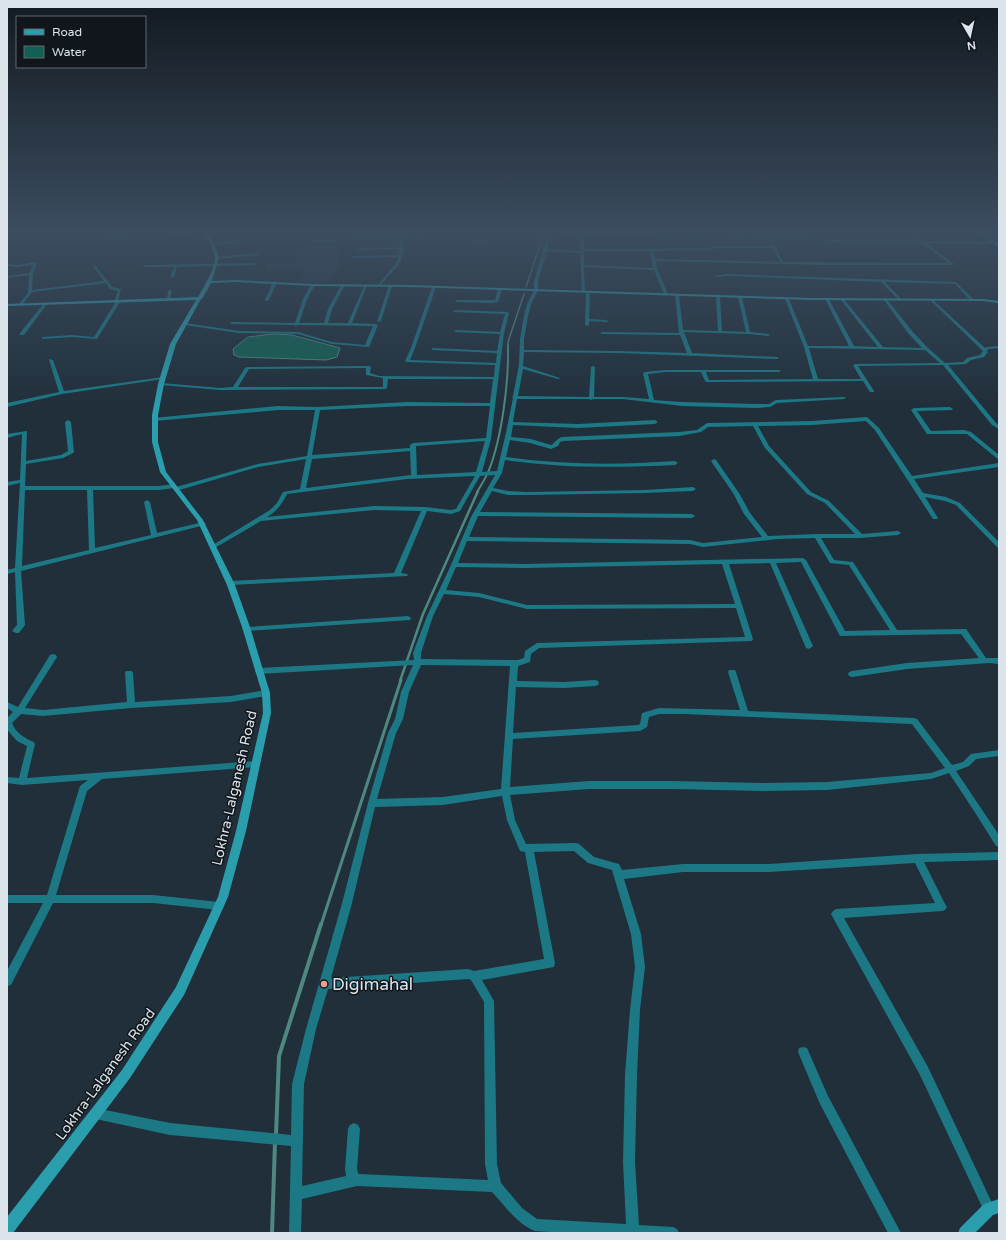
<svg xmlns="http://www.w3.org/2000/svg" width="1006" height="1240" viewBox="0 0 1006 1240" font-family="'Varela Round',sans-serif">
<style>
.built{fill:#253a49}
.green{fill:#483166}
.water{fill:#126053;stroke:#4e8881}
.lines{fill:none;stroke-linecap:round;stroke-linejoin:round}
.stream-far4{stroke:#4e8881;stroke-width:1.5}
.stream-far3{stroke:#4e8881;stroke-width:2}
.stream-far2{stroke:#4e8881;stroke-width:2.5}
.stream-far1{stroke:#4e8881;stroke-width:3}
.stream{stroke:#4e8881;stroke-width:4}
.street{fill:#1c7885;fill-rule:evenodd}
.secondary{fill:#2b9eae;fill-rule:evenodd}
.poi-dot{fill:#f49e88;stroke:#10161b;stroke-width:1.5}
.labels{text-anchor:middle;stroke-width:3;stroke-linejoin:round;paint-order:stroke}
.street-label{font-size:14px;fill:#dbe4eb;stroke:#10161b}
.near-poi-label{font-size:17px;fill:#dbe4eb;stroke:#10161b;text-anchor:start}
</style>
<rect width="100%" height="100%" fill="#202f3a"/>
<!-- built -->
<path class="built" d="M339 246 338 268 328 283 298 282 304 271H265L268 262H296L299 248Z"/>
<!-- green -->
<path class="green" d="M423 233H531C505 248 450 247 423 233Z"/>
<!-- water -->
<path class="water" d="M273 334 292 335 340 348 337 357 326 360 239 357 234 355 233 349 248 337Z"/>
<g class="lines">
<!-- stream-far4 -->
<path class="stream-far4" d="M526 287 544 233
M508 346V342L524 294"/>
<!-- stream-far3 -->
<path class="stream-far3" d="M477 492C481 485 486 478 489 470 502 437 509 381 508 345"/>
<!-- stream-far2 -->
<path class="stream-far2" d="M400 681 423 614 478 491"/>
<!-- stream-far1 -->
<path class="stream-far1" d="M321 925 401 680"/>
<!-- stream -->
<path class="stream" d="M276 1135 279 1056 321 924
M272 1233 275 1142"/>
<!-- street -->
<path class="street" d="M187 233H207L100 241 98 240 100 239Z
M352 233 370 234 372 235 370 236H354L352 235Z
M400 233H404V237L427 236 429 237 427 238 403 239V251L400 263 380 286 378 285 396 263 398 257 353 258 351 257 353 256 398 255 399 249 359 250 357 249 359 248 399 247 400 239 314 242 312 241 314 240 400 237Z
M548 233H603L767 237 765 233H769L771 237 837 240 918 241 908 233H912L923 241 999 242V244L926 243 953 263 954 264 952 265H825L656 261 657 269 668 294 666 295 664 294 654 270 584 267 585 292 582 293 580 253 547 251 538 281V290L531 304 528 316 524 339V350L618 351 687 353 680 335 602 334 600 333 602 332 679 333 675 295 677 294 679 295 683 330 718 331 716 296 718 295 720 296 722 331 746 332 738 297 740 296 742 297 750 332 768 334 770 335 768 336 748 334 684 332 692 353 777 357 779 358 777 359 618 353 524 352 523 366 560 378 558 379 523 369 518 396 589 397 591 367 593 366 595 367 594 397H623L649 399 643 373 645 372 665 370H779L781 371 779 372H706L709 380 813 379 804 347 785 299 787 298 789 299 808 346H849L825 299 827 298 829 299 854 346 878 347 841 300V298H843L883 347 922 348 908 333 884 300V298H886L912 331 928 348 945 363 963 362 967 358 980 355 983 351 931 301V299H932L985 348 987 347 999 346V348L988 349 987 351 988 352 984 357 971 360 966 364 948 365 996 423 999 425V429L992 425 943 365 858 366 874 391V392H870L863 381 707 382 705 381 701 372H665L648 374 654 400 682 402 757 404H769L776 400 844 397 846 398 844 399 777 403 770 407 757 408 682 406 623 399H593L591 400 589 399H517L513 422 578 424 655 420 658 422 655 424 578 428 513 425 511 437 531 439 551 445C555 443 556 439 562 437L679 432 697 430 707 423 812 421 867 417 879 428 912 476 999 463V467L914 479 923 493 946 497 960 503 999 542V548L997 547 956 505 945 501 925 497 938 518 937 519H933L875 430 866 421 812 425 758 426 769 446 811 492 829 501 862 534 898 531 901 533 898 535 860 538H821L834 560 853 562 897 630 966 629 986 658H999V664L989 663 907 669 852 677 849 676 848 674 849 672 852 671 907 663 979 658 961 634 840 636 801 562 776 563 813 646 809 649 806 648 770 563 729 564 753 639 752 641 539 648 531 654 530 662 518 666 517 681 564 682 595 680 598 681 599 683 598 685 595 686 564 688 516 687 513 733 638 725 640 724 642 713 659 708 740 710 728 672 729 670H735L736 672 748 711 914 718 917 719 952 765 963 762 971 754 999 750V756L976 759 969 766 956 771 999 835V847L996 846 976 814 949 773 931 779 827 790 762 791 673 789H589L510 795 515 820 526 844 576 843 579 844 594 857 619 864 622 870 683 864H769L917 854 999 852V860L924 862 945 904 947 907 945 910 942 911 844 918 928 1067 993 1205 995 1209 993 1213 989 1215 985 1213 920 1075 831 914 833 911 836 909 935 903 915 863 769 872H683L624 879 641 934 645 967 640 1010 637 1075 635 1162 639 1225 673 1227 677 1229 679 1233H565L535 1231C517 1224 505 1206 492 1192L357 1186 302 1199 301 1233H289L291 1146 170 1135 91 1118 89 1114 91 1110 95 1108 170 1123 291 1135 292 1084 306 1029 341 907 368 803 388 733 395 719 401 692 413 665 259 674 256 673 255 671 256 669 259 668 414 660 413 653 427 616 451 565 471 517 495 475 480 476 460 511 451 514 427 511 401 573 407 574 408 575 407 576 230 585 227 583 228 581 394 573 421 511 374 510 261 521 213 549 211 548 210 547 211 546 270 510 277 503 283 492 300 489 306 459 258 467 176 491 173 489 174 488 159 490H93L95 548 151 535 144 502 147 500 150 502 157 533 203 522 206 524 205 525 21 571 25 625 19 633H16L12 631 17 625 15 572 7 574V570L15 568 20 483 7 486V482L20 480 22 434 7 438V434L27 431 26 461 61 455 68 451 65 422 68 420 71 422 74 452 73 453 63 458 26 464 25 486H159L174 484 176 485V487L258 464 307 456 315 410H278L155 421 153 420V418L278 406 318 407 407 402 490 403 493 379H388L387 388 385 389 220 390 161 385 159 384 161 383 220 388 233 387 245 368 247 367 369 366 371 367 370 373 379 376 494 377 495 365 407 362 405 361 411 348 432 287 434 286 436 287 415 348 410 360 496 363 497 353 433 350 431 349 433 348 497 351 500 334 456 332 454 331 456 330 500 332 505 314 455 312 453 311 455 310 507 312 509 313 504 333 491 439 482 472 497 471 505 437 513 398 512 397 513 396 519 365 520 339 524 316 527 304 534 290V281ZM551 234 580 235V251L547 249ZM584 235 768 239 772 246H718L710 248 584 249ZM772 239 837 242 921 243 948 263 783 262ZM718 248H773L780 262 656 259 653 251 710 250ZM584 251H650L653 268 584 265ZM809 348 925 350 940 363 855 364 853 365 861 379H818ZM366 368V375L383 378V387H238L249 369ZM407 406H490L486 438 413 443 410 445V448L312 455 320 410ZM753 426 765 448 807 494 825 503 855 534H817L768 536 750 513 739 493 716 460 714 459 711 461 733 493 744 514 762 537 703 543 690 540 469 537 478 516 692 518 695 516 692 514 480 512 492 491 508 495H527L645 493 693 491 696 489 693 487 645 490 527 492 508 491 493 488 502 473 505 460C562 468 618 468 675 465L678 463 675 461C618 465 562 465 506 457L510 440 530 443 551 449 558 446 560 442 563 441 679 436 701 432 708 427ZM485 441 476 472 417 475 416 446ZM410 451 411 475 306 488 312 459ZM475 476 456 509 451 510 425 507 374 506 267 517C277 511 282 504 287 494L407 479ZM25 490H87L89 550 22 566ZM815 538 830 563 849 565 890 630 845 631 806 560 803 558 525 564 458 563 467 541 690 544 703 547 778 539ZM722 564 735 604 527 605 479 593 446 590 456 567 525 568ZM444 594 479 597 527 609 736 608 745 637 537 643 525 651 524 658 518 660 421 659V653L433 616ZM421 665 510 666 501 789 443 797 377 799 396 733 403 719 409 692ZM659 714H684L912 724 945 768 931 773 827 782 762 783 673 781H589L510 787 513 739 640 731 647 727 649 717ZM502 796 507 820 520 851 525 852 544 959 474 971 468 969 331 978 351 907 375 807 443 805ZM574 851 588 863 612 870 631 934 635 967 630 1010 625 1075 623 1162 626 1224 537 1219 522 1208 501 1183 497 1164 494 1001 482 980 554 967 555 963 534 852ZM468 979 471 980 484 1002 485 1164 488 1180 359 1174 358 1173 357 1169 360 1129 358 1125 354 1123 350 1125 348 1129 345 1169 346 1176 302 1186 304 1084 316 1029 328 989Z
M980 233H999V235H981L979 234Z
M239 240 240 242 212 245 210 244Z
M258 253 260 254 259 255 217 259 215 258 217 257Z
M35 262 37 263 33 274 32 290 104 281 93 266 95 265 112 287 121 289 118 301 120 302 97 339 72 337 43 339 41 338 43 337 72 335 94 337 115 303 114 302 118 291 110 289 106 283 32 292 22 305H20V303L28 293 29 275 7 278V276L29 273 33 265 17 267 7 266V264L17 265Z
M254 263 256 264 255 265 177 267 174 277 172 278 170 277 174 267H145L143 266 145 265Z
M727 274 956 282 974 300 971 301 955 284 885 282 900 298V300H899L881 282 727 276 716 277 714 276Z
M275 281 277 282 269 300 266 301 265 300 273 282Z
M313 284 315 285 307 299 299 323H324L328 309 341 285 343 284 345 285 332 309 328 323H348L364 286 367 285 352 323 376 324 378 325 369 347 332 344 298 334 239 333 185 325 183 324 185 323 239 331 298 332 332 342 365 345 373 326 298 325 296 326 294 325 232 324 230 323 232 322 295 323 303 299 311 285Z
M389 285 392 286 381 321 377 322Z
M500 288 502 289 498 302 491 303 457 302 455 301 457 300H495L498 289Z
M170 290 172 291 170 299 167 300 168 291Z
M588 291 590 292 589 319 606 320 608 321V322L589 321V326L585 325 586 292Z
M44 303 47 304 24 335H20V333Z
M49 359 53 360 64 391 163 377 165 378 163 379 62 394 7 407V403L59 392 49 360Z
M950 407 953 409 952 410 917 411 931 431 964 430 971 432 999 455V460L967 434H927L911 410 914 408Z
M408 616 411 618 410 620 247 631 243 629 247 627Z
M53 654 56 655 57 657 25 708 43 710 127 702 125 673 126 671H132L133 673 135 702 231 696 266 690 269 691 270 693 269 695 266 696 231 702 131 708 43 716 21 714 12 723C16 733 24 738 34 742L35 744 27 778 256 761 259 762 260 764 259 766 256 767 102 779 87 791 56 895H153L219 902 222 903 224 906 222 909 219 910 153 903H53L11 985 7 986V971L43 903H7V895H47L79 789 80 786 88 780 22 785 7 783V777L19 778 27 746 17 741 9 732 7 729V718L13 712 7 708V702L18 707 50 655Z
M803 1047 807 1048 828 1096 901 1233H888L820 1104 798 1052 799 1048Z"/>
<!-- secondary -->
<path class="secondary" d="M203 233H207L213 241 219 258 212 281 235 280 313 284 409 285 812 298 983 299 999 301V303L983 301 812 300 409 287 313 286 235 282 211 283 203 297V298L201 299 176 344 164 384 158 415V442L166 472 203 520 235 585 250 627 270 693 271 713 246 831 228 897 184 995 130 1078 13 1233H7V1217L122 1070 176 987 218 897 236 831 263 713 262 693 242 627 227 585 197 520 160 472 152 442V415L158 384 170 344 196 300 7 306V304L198 297C204 287 214 270 215 259 215 251 208 240 203 233Z
M977 233H982L999 245V248Z
M999 1199V1213L993 1215 975 1233H958L960 1228 984 1204Z"/>
</g>
<!-- sky -->
<linearGradient id="sky" x2="0" y2="1"><stop stop-color="#121a20"/><stop offset="0.57" stop-color="#3c4d60"/><stop offset="1" stop-color="#3c4d60" stop-opacity="0"/></linearGradient>
<rect width="1006" height="407" fill="url(#sky)"/>
<!-- markers -->
<circle class="poi-dot" cx="324" cy="984" r="4"/>
<g class="labels">
<!-- street labels -->
<g class="street-label">
<text transform="translate(234 788) rotate(-77)" y="5">Lokhra-Lalganesh Road</text>
<text transform="translate(105 1074) rotate(-54)" y="5">Lokhra-Lalganesh Road</text>
</g>
<!-- near-poi labels -->
<g class="near-poi-label">
<text x="332" y="990">Digimahal</text>
</g>
</g>
<!-- border -->
<rect width="1006" height="1240" fill="none" stroke="#dbe4eb" stroke-width="16"/>
<!-- legend -->
<rect x="16" y="16" width="130" height="52" fill="#10161b" stroke="#61686e"/>
<rect x="24" y="29" width="20" height="6" fill="#2b9eae" stroke="#61686e"/>
<text x="52" y="36" font-size="12" fill="#dbe4eb">Road</text>
<rect x="24" y="46" width="20" height="12" fill="#126053" stroke="#61686e"/>
<text x="52" y="56" font-size="12" fill="#dbe4eb">Water</text>
<!-- north arrow -->
<g transform="translate(970 36) rotate(171)" stroke="#10161b" stroke-width="3" paint-order="stroke">
<path d="M0-3L7 15L0 10L-7 15Z" fill="#dbe4eb"/>
<text y="-6" font-size="11" font-weight="bold" text-anchor="middle" fill="#dbe4eb">N</text>
</g>
</svg>
